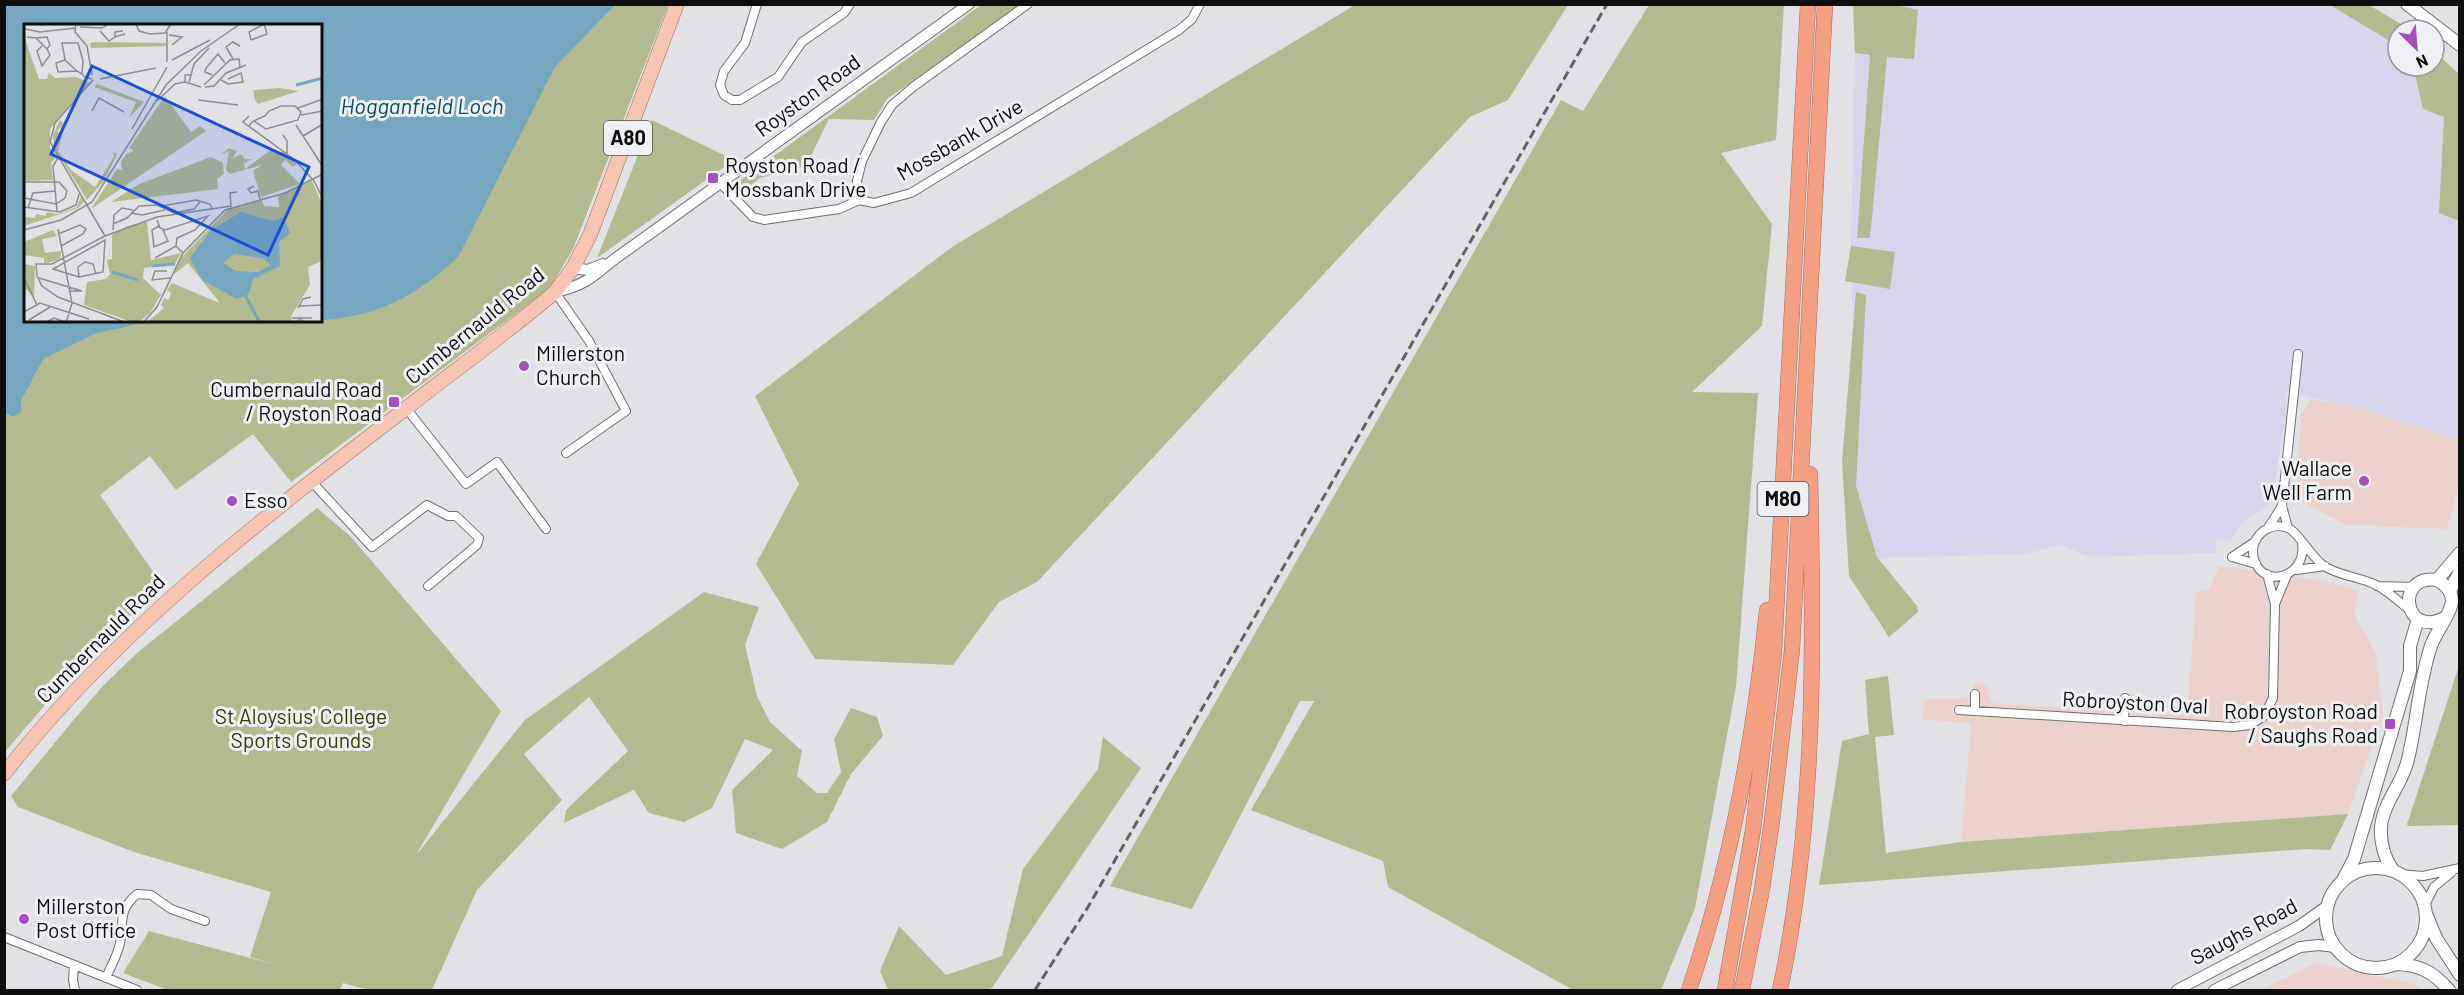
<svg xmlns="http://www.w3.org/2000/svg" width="2464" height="995" viewBox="0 0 2464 995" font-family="Barlow,sans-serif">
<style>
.commercial{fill:#ecd2cc}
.industrial{fill:#d8d6ec}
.green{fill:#b4ba8f;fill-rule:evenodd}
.water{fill:#75a8c0}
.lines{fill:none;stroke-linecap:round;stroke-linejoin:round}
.minor-casing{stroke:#707073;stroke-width:10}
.tertiary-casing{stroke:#707073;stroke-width:12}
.secondary-casing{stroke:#707073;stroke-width:14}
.primary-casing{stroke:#a46c5a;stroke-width:15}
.motorway-casing{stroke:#a46c5a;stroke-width:16}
.minor{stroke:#fff;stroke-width:8}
.tertiary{stroke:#fff;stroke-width:10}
.secondary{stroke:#fff;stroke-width:12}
.primary{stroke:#f8c5b4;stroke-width:14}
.motorway{stroke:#f49e82;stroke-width:15}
.rail{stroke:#626264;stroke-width:3;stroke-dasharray:9 4.5;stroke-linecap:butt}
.poi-dot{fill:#a450bf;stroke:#eff0f3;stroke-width:2}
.labels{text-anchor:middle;stroke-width:6;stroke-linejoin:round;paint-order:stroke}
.shield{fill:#eff0f3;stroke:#525253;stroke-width:1.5}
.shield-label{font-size:20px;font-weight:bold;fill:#0e0e0f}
.street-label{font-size:21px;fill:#0e0e0f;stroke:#eff0f3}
.poi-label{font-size:21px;fill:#0e0e0f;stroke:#eff0f3;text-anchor:start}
.park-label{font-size:21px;fill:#393d02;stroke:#eff0f3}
.water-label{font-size:22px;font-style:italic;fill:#034d65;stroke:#eff0f3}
.inset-river{fill:none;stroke:#75a8c0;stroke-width:3}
.inset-road{fill:none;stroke:#8d8d90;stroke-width:1.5}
.view{fill:#1d4ed8;fill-opacity:0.15;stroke:#1d4ed8;stroke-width:3}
.inset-edge{fill:none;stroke:#0e0e0f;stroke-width:3}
</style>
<rect width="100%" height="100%" fill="#e2e2e6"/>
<!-- commercial -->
<path class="commercial" d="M2310 399 2355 407 2459 439V486L2447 529 2346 525 2296 499 2301 415Z
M2219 566 2322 580 2359 591 2354 613 2376 654 2383 715 2348 814 1961 842 1971 724 1922 719 1925 699 1966 698 1976 682 1986 685 1991 703 2103 710 2115 709 2117 695 2136 694 2138 709 2145 715 2187 714 2196 592 2210 589Z
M2316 963 2415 984 2420 990H2260Z"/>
<!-- industrial -->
<path class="industrial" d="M1896 4H2330L2398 46V66H2413L2423 109 2444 117 2439 213 2460 221 2459 439 2355 407 2285 392 2286 416 2272 502 2243 522 2231 541 2215 539 2216 553 2091 557 2060 545 2025 554 1857 559 1851 246 1855 53 1914 59 1918 11Z"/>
<!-- green -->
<path class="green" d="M5 5H668L573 249 550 288 291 482 253 434 176 490 150 456 100 495 163 586 78 666 5 752ZM26 26H321V321H26Z
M981 5H1021L887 99 874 120 829 119 806 166 760 178 741 193V180Z
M1355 5H1568L1508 100 1470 117 1037 582 999 602 953 665 815 659 756 564 799 484 755 396 952 247Z
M1649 5H1784L1776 140 1721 153 1772 224 1762 326 1692 392 1758 393 1736 687 1695 908 1661 990H1573L1388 887 1383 861 1251 810 1314 701H1300L1192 909 1110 886 1561 100 1583 111Z
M1853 5H1896L1918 10 1914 59 1887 57 1870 238H1857L1870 55 1855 53Z
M2330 5H2369L2411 30H2398V46Z
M2434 51 2459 74V221L2439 213 2444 117 2423 109 2413 66H2434Z
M652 120 734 160 597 258Z
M1851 246 1895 252 1890 289 1845 281Z
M1856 292 1866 295 1856 486 1877 557 1917 606 1918 612 1889 637 1849 576 1842 462Z
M317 508 350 536 501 711 416 855 525 720 704 592 759 607 745 645 757 696 770 722 802 751 797 776 817 793H827L841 772 834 739 851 708 877 717 883 736 851 774 827 822 782 849 736 833 732 790 773 750 745 739 712 808 684 822 649 813 634 790 564 823 566 810 628 751 589 697 524 754 562 800 477 890 432 990H369L343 983 340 990H168L123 973 149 931 277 965 250 957 271 892 134 852 18 807 11 796 76 717 104 685 137 653Z
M2459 666V825L2408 826 2407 824Z
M1888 676 1894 735 1875 737 1886 853 1961 842 2348 814 2330 850 2305 849 1819 885 1842 741 1869 734 1865 680Z
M1103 737 1141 768 992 988 984 990H888L880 971 899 926 946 975 1002 956 1023 869 1098 769Z"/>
<!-- water -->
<path class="water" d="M5 4H615V5L555 67 458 257C418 295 378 317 321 320V26H26V321H304L171 322 138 324 97 333 43 359 21 401V412L13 417 4 412Z"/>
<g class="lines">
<!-- minor casing -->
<g class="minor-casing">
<path id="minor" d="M757 4 745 43 724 71 720 85 724 95 732 100H740L778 77 802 42 844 13 850 4
M721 184 753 217 764 220 839 209 859 200 874 203 911 193 1179 30 1192 19 1200 4
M859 200 857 181 862 161 881 122 892 105 913 87 1028 4
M555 292 589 341 626 411 566 453
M406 408 466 484 497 462 546 529
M312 482 372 547 427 505 448 516H456L479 538 477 545 428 586
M2268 528 2282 506
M2288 528 2282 506 2298 354
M2302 544C2307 577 2263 590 2254 559 2248 538 2269 519 2290 529 2300 535 2312 558 2324 566 2339 576 2361 577 2376 585 2388 591 2399 602 2410 610
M2232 557 2256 564
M2232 557 2253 543
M2296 570 2325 566
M2377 586 2413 587
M2275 604 2287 575
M1959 710 2233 727 2250 725 2264 716 2273 698 2275 604 2267 574
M1975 711V694
M2124 721 2125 698
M2400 874 2423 876 2460 868
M2425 905 2434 887 2451 873
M4 937 137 990
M74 965 73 980 75 990
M106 978C110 968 116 958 119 947 126 924 115 913 137 894L151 895 171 909 205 921"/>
</g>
<!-- tertiary casing -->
<g class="tertiary-casing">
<path id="tertiary" d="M573 268 588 270 603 264
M555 292C582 286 591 279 612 261L969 4
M2177 990 2299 926 2327 906
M2214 990 2300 947 2319 945 2335 947"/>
</g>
<!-- secondary casing -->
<g class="secondary-casing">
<path id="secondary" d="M2407 4 2460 45
M2437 580 2460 553
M2450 591 2460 571
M2326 918a50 50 0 1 1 100 0a50 50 0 1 1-100 0Z
M2393 870C2384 858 2380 841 2381 827 2383 804 2401 785 2407 763 2417 725 2418 684 2431 646 2435 633 2451 614 2452 601 2452 591 2446 585 2437 580 2394 574 2404 639 2444 618
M2344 878 2354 859 2410 671V646L2418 619
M2427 916 2436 938 2460 975
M2396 964C2421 965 2433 972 2449 990"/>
</g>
<!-- primary casing -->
<g class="primary-casing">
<path id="primary" d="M4 774C117 629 264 517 409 406 458 368 508 332 555 292L573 268 590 235 677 4"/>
</g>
<!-- motorway casing -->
<g class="motorway-casing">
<path id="motorway" d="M1689 990C1731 866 1754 740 1767 610
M1725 990 1753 830 1774 653 1808 4
M1742 990 1762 889 1772 821 1792 650 1825 4
M1780 990C1816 820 1814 648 1810 474"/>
</g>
<!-- minor -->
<use href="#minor" class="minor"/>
<!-- tertiary -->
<use href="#tertiary" class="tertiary"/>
<!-- secondary -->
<use href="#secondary" class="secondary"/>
<!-- primary -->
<use href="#primary" class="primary"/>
<!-- motorway -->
<use href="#motorway" class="motorway"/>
<!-- rail -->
<path class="rail" d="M1035 990 1088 907 1607 4"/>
</g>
<!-- markers -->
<g class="poi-dot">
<rect x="707" y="172" width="12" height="12" rx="3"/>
<circle cx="524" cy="366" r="6"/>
<rect x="388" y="396" width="12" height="12" rx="3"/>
<circle cx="2364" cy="481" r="6"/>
<circle cx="232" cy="501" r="6"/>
<rect x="2384" y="718" width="12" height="12" rx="3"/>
<circle cx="24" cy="919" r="6"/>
</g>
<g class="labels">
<!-- shield labels -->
<g class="shield">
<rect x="604" y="121" width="48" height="34" rx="4.5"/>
<rect x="1757.5" y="482" width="51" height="34" rx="4.5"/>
</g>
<g class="shield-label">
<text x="628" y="145">A80</text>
<text x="1783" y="506">M80</text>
</g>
<!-- street labels -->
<g class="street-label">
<text transform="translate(808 96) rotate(-36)" y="7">Royston Road</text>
<text transform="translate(960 140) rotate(-30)" y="7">Mossbank Drive</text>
<text transform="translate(475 326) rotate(-39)" y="7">Cumbernauld Road</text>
<text transform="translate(101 639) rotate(-45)" y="7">Cumbernauld Road</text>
<text transform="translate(2135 703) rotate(3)" y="7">Robroyston Oval</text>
<text transform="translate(2244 932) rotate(-28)" y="7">Saughs Road</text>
</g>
<!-- poi labels -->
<g class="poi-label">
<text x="725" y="173">Royston Road /<tspan x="725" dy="24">Mossbank Drive</tspan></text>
<text x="536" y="361">Millerston<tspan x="536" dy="24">Church</tspan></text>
<text x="382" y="397" text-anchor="end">Cumbernauld Road<tspan x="382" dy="24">/ Royston Road</tspan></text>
<text x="2352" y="476" text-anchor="end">Wallace<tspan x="2352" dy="24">Well Farm</tspan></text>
<text x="244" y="508">Esso</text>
<text x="2378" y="719" text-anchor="end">Robroyston Road<tspan x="2378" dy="24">/ Saughs Road</tspan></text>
<text x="36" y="914">Millerston<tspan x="36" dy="24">Post Office</tspan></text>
</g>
<!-- park labels -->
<g class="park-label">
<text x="301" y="724">St Aloysius' College<tspan x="301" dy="24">Sports Grounds</tspan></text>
</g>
<!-- water labels -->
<g class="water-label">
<text x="422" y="114">Hogganfield Loch</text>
</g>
</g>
<!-- overview -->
<g transform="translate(24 24)">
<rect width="298" height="298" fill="#e2e2e6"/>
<path d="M0 12 15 55H23L25 49 31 54 52 53 66 59 26 105V124L32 133 27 139 29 156 0 157ZM66 19 71 18 143 19V22L67 24ZM73 60 76 61 120 78 105 94 112 78 70 63ZM255 64 275 67 234 80 231 76 229 66ZM141 72 167 108 176 102 182 107 67 185 93 145 98 146 97 138 102 130 110 127 105 124ZM36 96 40 100 33 107 38 112 34 127 47 146 71 163 90 133 89 128 93 130 80 157 63 176 30 123 29 111ZM205 124 213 127 208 135 217 130 221 135H228L220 139 221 145 248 125 254 130 258 127 273 140 269 143 261 136 257 141 276 160 237 173 229 147 238 141 206 150 202 146 205 127 196 131ZM187 133 199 139 200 150 193 155 194 165 87 178 115 160ZM288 157 298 180V237L284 243 286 261 267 292 268 298 278 293 279 298 122 299 140 284 137 281 140 274 145 276 147 269 143 266 148 259 196 279 164 239 149 251 156 235 204 185 238 176 240 182 255 183 254 172ZM57 172 60 178 54 184 0 202V193L11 194 12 190 22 192 23 188 34 190 53 183ZM123 198 127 236 157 229 151 240 120 244 119 254 137 271 126 289 115 298H108L60 281 63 258 82 255 86 250 83 236 88 235V211L103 202ZM29 206 33 212 18 215 21 229 37 227 36 235 20 240V234L0 231V218ZM0 240 11 242 10 273 0 263Z" fill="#b4ba8f"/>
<path d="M217 188 249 197 260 193 266 209 255 218 256 242 229 255 225 270 213 275 178 256 166 234 186 207ZM210 230 238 234 247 241 234 248 212 247 199 239Z" fill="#75a8c0" fill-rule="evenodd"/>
<path class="inset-river" d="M272 61 299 54M128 242 151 240M88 248 114 256M221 271 236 299"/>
<path class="inset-road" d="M52 0 51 8 63 22 68 51M112 0 115 7 126 10 141 9 147 0M56 3 78 4 84 0M1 5 16 8 51 4M76 7 85 17 91 13M99 7 91 8V13L101 10M145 11 158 13 148 21M3 13 12 14 23 25M12 14 23 13 26 21 23 25M227 16 243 10 240 0M227 16 225 8 240 0M18 22 13 27 18 42 26 31 23 25M209 35 202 23 209 18 216 22M41 36 32 39 34 48 53 47M148 36 186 16M143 38V8M58 50 59 37 54 19H38L41 36 53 47 58 50 61 53 68 55M167 51 170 40 185 24M188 51 181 48 182 44 194 30 201 39M76 55 132 44M69 56 31 99 26 118 81 212 28 240H12L13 252 18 262 34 273 103 299M197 56 204 60 219 58 217 49 204 55M165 58 167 51H161V58L177 63M180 61 206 36 215 35 216 43M181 63 190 62 202 49 222 41M174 76 214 81M133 77 151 60 161 58M274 84 299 75M68 87 75 74 100 88M277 91 299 87M225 92 219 98 271 136 290 157 299 175M272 101 299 143M225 102 228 98 234 95 241 92 245 87 257 82H271L277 88 274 96 242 105 230 97M108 105 143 43M259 111 263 117V130M279 112 299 100M0 158H35L43 167 41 174 32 180 0 174M230 162 224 165 227 169 234 167 236 175M138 182 172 176 186 180 188 185M0 183 36 188 52 181 55 170M4 184 9 169 31 167M33 187 29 142 34 134M107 189 118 191 141 186M133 196 136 204 141 206 184 192 171 206 153 214 152 222 159 229M89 200 103 194 115 182 133 181 150 189 170 185 176 178M135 202 128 206 130 223 144 217 139 206M34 205 48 279 42 299M0 206 37 196 68 178 142 61 177 27 216 0M89 206 90 191 98 184 109 186M34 210 56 201 62 205 59 210 37 222M81 212 133 193 207 182 206 169 213 168M81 216 79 248 55 253 29 245ZM131 234 152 222M143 247H131L128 256 146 254M55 253 54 243 61 238 69 240 72 250M0 254 13 281M15 254 58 267H46M275 282 299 281M274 284 279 275 287 273M0 288 16 279 65 295M268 294H288M5 296 26 283M21 299 30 294 41 298M119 299 133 283 159 229 201 186 261 169 299 150"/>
<path class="view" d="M68 42 285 143 244 231 27 130Z"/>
<rect width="298" height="298" class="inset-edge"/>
</g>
<!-- border -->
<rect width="2464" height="995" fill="none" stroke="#0e0e0f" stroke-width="12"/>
<!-- north arrow -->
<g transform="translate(2416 48) rotate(155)"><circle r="28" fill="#eff0f3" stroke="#959698" stroke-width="1.5"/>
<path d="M0-4.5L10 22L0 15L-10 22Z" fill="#a450bf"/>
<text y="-9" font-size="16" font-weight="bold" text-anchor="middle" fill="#0e0e0f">N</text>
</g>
</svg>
